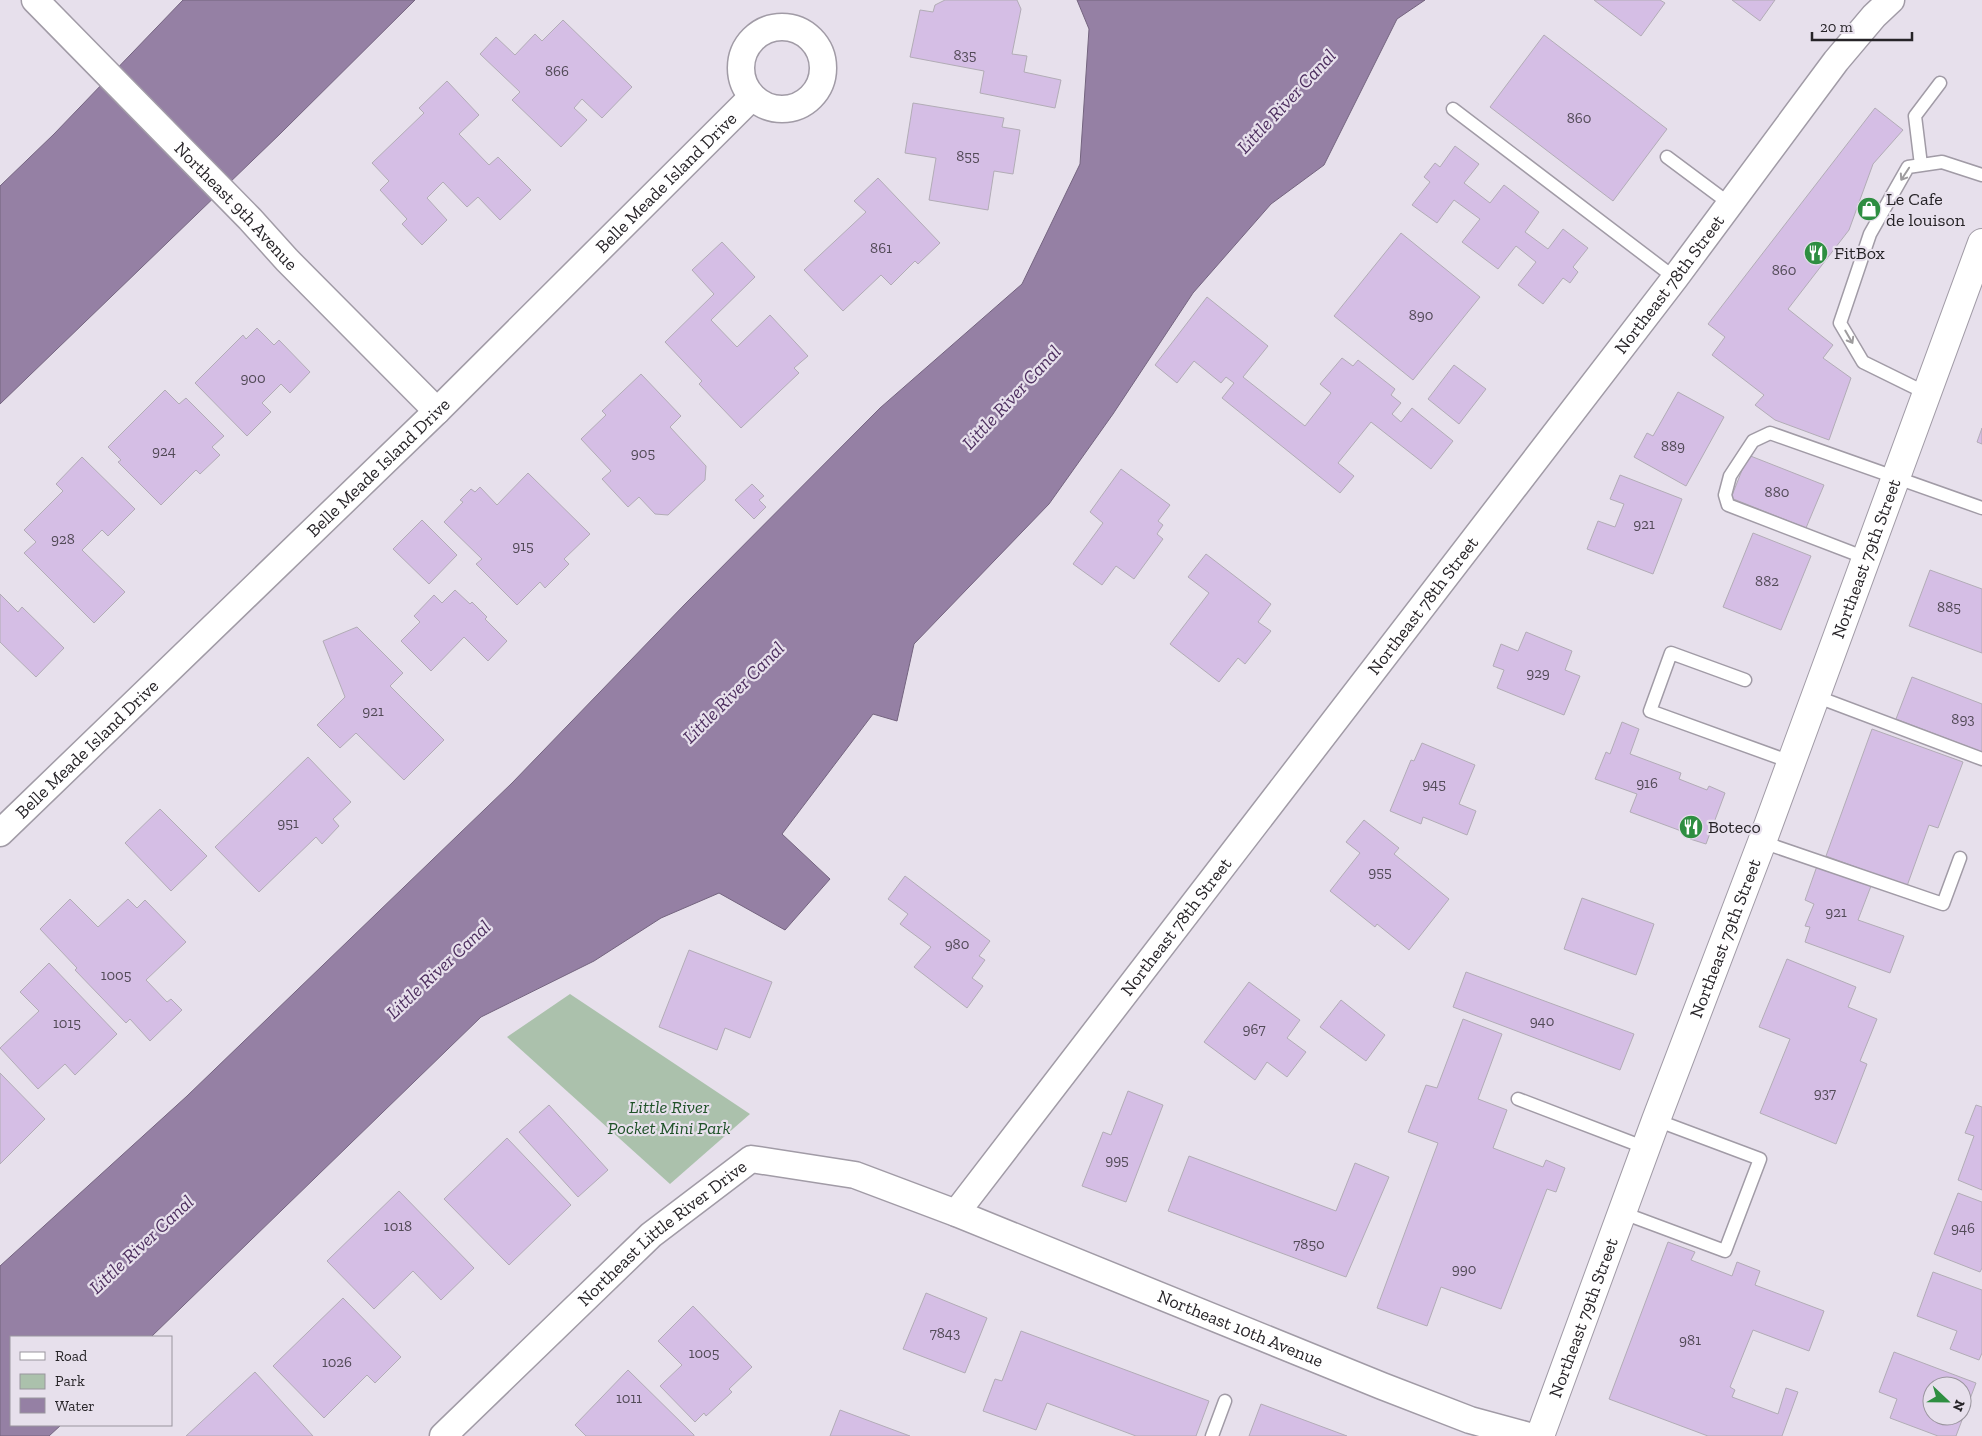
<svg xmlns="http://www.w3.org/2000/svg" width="1982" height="1436" viewBox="0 0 1982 1436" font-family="'Zilla Slab',serif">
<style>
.green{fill:#abc1ac}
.water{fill:#9580a4;stroke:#74647f}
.building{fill:#d5bee5;stroke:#b2acb6;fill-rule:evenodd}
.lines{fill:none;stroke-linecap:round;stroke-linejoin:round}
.lane-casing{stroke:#a19ba6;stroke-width:15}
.street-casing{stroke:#a19ba6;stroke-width:29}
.primary-casing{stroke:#a19ba6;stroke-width:30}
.lane{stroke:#fff;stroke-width:12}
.street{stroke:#fff;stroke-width:26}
.primary{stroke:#fff;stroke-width:28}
.oneway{stroke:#9e9c9e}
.labels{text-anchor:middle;stroke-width:4.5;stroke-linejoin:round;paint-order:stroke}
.number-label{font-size:15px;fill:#524a57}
.street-label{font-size:18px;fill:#272428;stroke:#e7e0ec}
.poi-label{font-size:18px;fill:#272428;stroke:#e7e0ec;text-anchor:start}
.park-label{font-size:18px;font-style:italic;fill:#1f5228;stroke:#e7e0ec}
.water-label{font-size:19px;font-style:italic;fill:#4d2e5f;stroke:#e7e0ec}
</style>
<rect width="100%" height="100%" fill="#e7e0ec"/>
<!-- green -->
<path class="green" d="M570 994 750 1114 670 1184 507 1037Z"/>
<!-- water -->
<path class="water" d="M183 0H415L281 133 0 404V186L54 134Z
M1077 0H1425L1397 19 1324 165 1271 204 1193 293 1113 414 1049 504 914 644 897 721 873 714 782 834 830 879 785 930 719 893 661 918 594 961 481 1017 151 1337H11V1425H61L49 1436H0V1266L187 1096 512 783 686 603 880 408 1022 284 1080 164 1089 29Z"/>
<!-- building -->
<path class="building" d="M945 0H1017L1021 9 1012 54 1027 56 1024 72 1061 80 1055 108 980 93 984 71 910 57 920 10 933 12 935 5Z
M1594 0H1660L1665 3 1641 36Z
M1732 0H1775L1760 21Z
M563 20 632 87 602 118 582 99 574 108 587 120 561 147 512 100 520 92 480 54 496 37 515 55 535 34 542 41Z
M1544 35 1667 129 1613 201 1490 107Z
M447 81 479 115 459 134 489 165 498 157 531 190 500 220 478 197 467 207 443 182 427 198 447 220 422 245 402 224 407 219 380 190 389 181 372 163 424 113 419 108Z
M913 103 1004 118 1002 127 1020 130 1013 174 994 171 988 210 929 200 936 158 905 153Z
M1875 108 1903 130 1873 164 1849 230 1788 309 1833 345 1823 358 1851 378 1829 440 1775 420 1755 405 1764 395 1712 355 1725 337 1708 324Z
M1455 146 1479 164 1464 183 1490 203 1504 185 1539 212 1525 232 1548 249 1563 229 1588 248 1573 267 1578 272 1570 283 1563 278 1543 304 1518 285 1536 262 1516 246 1498 269 1462 242 1480 219 1454 200 1437 223 1412 205 1430 182 1424 177 1435 163 1440 167Z
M878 178 940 243 918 264 915 261 891 285 881 275 843 311 804 270 866 212 854 201Z
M1401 233 1480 297 1413 380 1334 316Z
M722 242 755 277 711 320 737 347 770 315 808 356 794 368 799 373 741 428 699 384 702 381 665 342 714 294 692 270Z
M1207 297 1268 346 1243 377 1305 426 1331 393 1320 384 1342 358 1353 366 1358 360 1395 389 1391 395 1401 403 1392 414 1401 422 1412 408 1453 441 1431 469 1371 422 1338 463 1354 476 1340 493 1222 398 1234 383 1226 377 1221 383 1194 361 1177 383 1155 365Z
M257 328 274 345 279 340 310 372 290 393 281 384 262 403 271 412 247 436 195 383 243 335 246 339Z
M1454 365 1486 389 1459 424 1428 399Z
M641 374 681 416 670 427 706 466 705 480 668 515 655 514 639 497 628 507 602 479 611 471 581 439 606 415 602 411Z
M165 390 179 404 186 398 224 436 212 447 220 455 200 474 196 470 161 505 118 462 121 460 108 447Z
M1678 392 1724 417 1686 486 1634 457 1647 433 1653 436Z
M1982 428V444L1977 442Z
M1748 455 1824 485 1806 528 1731 498Z
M82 457 135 509 108 536 102 530 82 550 125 592 94 623 24 553 36 542 24 530 63 491 56 484Z
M1121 469 1170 505 1158 521 1163 525 1157 534 1163 539 1134 579 1116 566 1102 585 1073 564 1103 523 1090 512Z
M528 473 590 534 564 559 569 564 545 588 540 582 517 605 476 564 482 559 444 522 463 502 460 500 471 489 475 492 480 487 497 505Z
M1620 475 1682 499 1653 574 1587 549 1598 521 1615 527 1624 504 1610 499Z
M752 484 764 496 759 500 766 507 754 519 735 500Z
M422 520 457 555 429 584 393 549Z
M1753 533 1811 556 1781 630 1723 607Z
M1206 554 1271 604 1258 622 1271 631 1245 664 1238 658 1219 682 1170 644 1209 593 1188 577Z
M1930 570 1982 589V653L1909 626Z
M455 590 470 604 472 602 487 617 485 619 507 641 488 661 464 637 431 671 401 641 420 622 414 616 434 595 442 603Z
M0 594 18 612 22 607 64 648 36 677 0 642Z
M357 627 403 673 390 686 444 740 404 780 356 733 340 748 317 725 345 697 323 641Z
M1526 632 1572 651 1565 670 1580 676 1564 715 1497 688 1504 670 1493 666 1501 644 1518 651Z
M1912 677 1982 704V752L1896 719Z
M1622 722 1639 729 1630 754 1681 773 1679 779 1707 790 1709 786 1725 793 1706 844 1690 839 1692 835 1630 812 1637 794 1595 779 1606 752 1610 754Z
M1872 729 1963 762 1938 828 1929 825 1907 886 1826 856Z
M1422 743 1475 765 1459 804 1476 811 1467 835 1423 817 1421 824 1390 811 1411 760 1414 761Z
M308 757 351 802 333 819 339 826 322 844 316 837 259 892 215 847Z
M160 809 207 856 171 891 125 843Z
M1364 820 1399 848 1394 854 1449 899 1409 950 1377 924 1375 927 1330 891 1360 853 1346 842Z
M1817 866 1871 886 1858 920 1904 936 1890 973 1805 942 1810 927 1805 926 1814 904 1805 900Z
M905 876 990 941 979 956 985 960 972 978 983 986 967 1008 914 967 931 947 900 924 908 914 888 899Z
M1582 898 1654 924 1636 975 1564 949Z
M70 899 98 927 128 899 137 908 145 900 186 942 146 980 167 1002 171 999 182 1010 150 1041 130 1019 126 1023 75 970 77 968 40 929Z
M689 950 772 982 750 1038 725 1028 717 1050 659 1027Z
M1787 959 1856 987 1848 1007 1877 1019 1860 1061 1867 1064 1836 1144 1760 1113 1790 1039 1759 1027Z
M49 963 117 1034 75 1075 65 1064 38 1089 0 1048 39 1011 20 992Z
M1466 972 1634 1034 1620 1070 1453 1007Z
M1249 982 1300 1020 1287 1038 1306 1052 1287 1077 1267 1062 1255 1080 1204 1042Z
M1341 1000 1385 1035 1366 1061 1320 1027Z
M1463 1019 1502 1034 1478 1099 1507 1110 1493 1148 1543 1167 1546 1160 1565 1168 1556 1192 1547 1189 1501 1309 1441 1287 1427 1326 1377 1308 1438 1143 1408 1132 1426 1085 1437 1088Z
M0 1073 45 1119 0 1164Z
M1128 1091 1163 1105 1126 1202 1082 1186 1103 1132 1111 1135Z
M549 1105 608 1170 578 1197 519 1132Z
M1976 1105 1982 1107V1190L1958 1180 1974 1136 1965 1133Z
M507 1138 571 1205 509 1265 444 1199Z
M1189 1156 1336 1211 1355 1163 1389 1177 1346 1277 1168 1211Z
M399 1191 474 1268 441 1300 413 1271 374 1309 327 1261Z
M1958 1193 1982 1202V1268L1980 1272 1934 1254Z
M1668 1242 1695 1252 1691 1260 1732 1276 1737 1262 1760 1271 1755 1285 1824 1311 1809 1351 1753 1330 1730 1387 1735 1390 1732 1397 1778 1414 1786 1388 1798 1392 1782 1436H1708L1609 1399Z
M1933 1272 1982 1290V1353L1979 1360 1950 1349 1957 1331 1917 1316Z
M926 1293 987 1318 965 1373 903 1349Z
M343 1298 401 1357 375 1383 367 1375 324 1418 273 1366Z
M693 1306 752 1367 729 1389 732 1392 706 1416 704 1413 695 1422 660 1386 682 1365 658 1341Z
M1021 1331 1209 1401 1196 1436H1136L1047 1403 1036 1430 983 1411 995 1379 1002 1381Z
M1894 1352 1976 1383 1956 1436H1938L1890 1418 1897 1399 1879 1392ZM1932 1386H1962V1416H1932Z
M628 1370 694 1435V1436H586L575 1425Z
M255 1372 313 1436H186Z
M1261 1404 1347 1436H1249Z
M840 1410 910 1436H830Z"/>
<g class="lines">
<!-- lane casing -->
<g class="lane-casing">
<path id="lane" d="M1453 109 1675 278
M1667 157 1730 204
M1921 165 1915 116 1940 83
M1926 393 1863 362 1840 323 1870 234 1908 167 1942 162 1982 175
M1866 558 1728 505 1725 495 1730 476 1753 441 1770 433 1982 508
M1745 680 1671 653 1650 711 1791 762
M1815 696 1982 759
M1762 842 1943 904 1960 858
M1518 1099 1646 1148
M1623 1213 1725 1251 1760 1159 1656 1120
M1212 1436 1225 1401"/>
</g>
<!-- street casing -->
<g class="street-casing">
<g id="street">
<path id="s1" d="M35 0 250 219 287 260 437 411"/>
<circle cx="782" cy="68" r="41"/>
<path id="s2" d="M0 833 437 411 752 97"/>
<path id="s3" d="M956 1213 1675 278 1836 61 1874 16 1891 0"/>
<path id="s4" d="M443 1436 651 1235 751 1159 855 1175 956 1213 1382 1386 1470 1420 1529 1436"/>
</g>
</g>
<!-- primary casing -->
<g class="primary-casing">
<g id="primary">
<path id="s5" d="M1540 1436 1656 1120 1762 842 1982 243"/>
</g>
</g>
<!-- lane -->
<use href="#lane" class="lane"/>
<!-- street -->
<use href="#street" class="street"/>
<!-- primary -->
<use href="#primary" class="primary"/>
</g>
<!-- one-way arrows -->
<defs><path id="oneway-shaft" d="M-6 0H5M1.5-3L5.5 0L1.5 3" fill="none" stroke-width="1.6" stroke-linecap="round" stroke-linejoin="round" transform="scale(1.25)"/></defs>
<g class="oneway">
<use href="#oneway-shaft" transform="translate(1905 174) rotate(123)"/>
<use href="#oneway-shaft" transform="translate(1849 337) rotate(60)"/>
</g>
<!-- icons -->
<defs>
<g id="shop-disc" transform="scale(1.25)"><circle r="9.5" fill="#2e8e41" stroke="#e7e0ec"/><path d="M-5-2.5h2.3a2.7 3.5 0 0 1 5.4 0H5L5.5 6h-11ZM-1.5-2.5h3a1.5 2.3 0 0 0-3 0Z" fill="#fff"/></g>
<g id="restaurant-disc" transform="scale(1.25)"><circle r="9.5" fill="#2e8e41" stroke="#e7e0ec"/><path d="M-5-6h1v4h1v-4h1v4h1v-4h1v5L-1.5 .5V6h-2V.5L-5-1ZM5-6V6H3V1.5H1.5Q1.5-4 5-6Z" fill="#fff"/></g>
</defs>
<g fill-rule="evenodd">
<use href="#shop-disc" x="1869" y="209"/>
<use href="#restaurant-disc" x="1816" y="253"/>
<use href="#restaurant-disc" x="1691" y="827"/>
</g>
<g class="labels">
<!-- number labels -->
<g class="number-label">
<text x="965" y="60">835</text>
<text x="557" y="76">866</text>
<text x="1579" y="123">860</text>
<text x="968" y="161">855</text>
<text x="881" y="253">861</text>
<text x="1784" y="275">860</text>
<text x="1421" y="320">890</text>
<text x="253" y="383">900</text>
<text x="1673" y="451">889</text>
<text x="164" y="456">924</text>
<text x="643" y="458">905</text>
<text x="1777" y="497">880</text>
<text x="1644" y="529">921</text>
<text x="63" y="544">928</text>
<text x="523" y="551">915</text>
<text x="1767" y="586">882</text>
<text x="1949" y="612">885</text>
<text x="1538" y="678">929</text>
<text x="373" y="716">921</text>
<text x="1963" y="724">893</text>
<text x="1647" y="788">916</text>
<text x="1434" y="789">945</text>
<text x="288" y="828">951</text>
<text x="1380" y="877">955</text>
<text x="1836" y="917">921</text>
<text x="957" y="949">980</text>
<text x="116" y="980">1005</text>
<text x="1542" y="1026">940</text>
<text x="67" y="1028">1015</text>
<text x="1254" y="1034">967</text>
<text x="1825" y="1098">937</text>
<text x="1117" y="1165">995</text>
<text x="398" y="1231">1018</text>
<text x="1963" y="1233">946</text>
<text x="1309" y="1249">7850</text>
<text x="1464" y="1274">990</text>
<text x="945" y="1338">7843</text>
<text x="1690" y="1345">981</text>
<text x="704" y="1358">1005</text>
<text x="337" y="1367">1026</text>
<text x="629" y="1403">1011</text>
</g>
<!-- street labels -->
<g class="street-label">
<text dy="6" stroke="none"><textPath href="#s2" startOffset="931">Belle Meade Island Drive</textPath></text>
<text dy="6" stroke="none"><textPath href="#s1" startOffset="288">Northeast 9th Avenue</textPath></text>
<text dy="6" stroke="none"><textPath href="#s3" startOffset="1171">Northeast 78th Street</textPath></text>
<text dy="6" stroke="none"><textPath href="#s2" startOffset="526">Belle Meade Island Drive</textPath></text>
<text dy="6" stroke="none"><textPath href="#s5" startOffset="936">Northeast 79th Street</textPath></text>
<text dy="6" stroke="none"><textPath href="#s3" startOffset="766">Northeast 78th Street</textPath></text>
<text dy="6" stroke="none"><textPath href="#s2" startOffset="121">Belle Meade Island Drive</textPath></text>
<text dy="6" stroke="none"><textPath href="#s3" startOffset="361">Northeast 78th Street</textPath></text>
<text dy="6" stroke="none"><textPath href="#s5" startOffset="531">Northeast 79th Street</textPath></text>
<text dy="6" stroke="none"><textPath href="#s4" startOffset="299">Northeast Little River Drive</textPath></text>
<text dy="6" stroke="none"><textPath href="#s5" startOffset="126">Northeast 79th Street</textPath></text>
<text dy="6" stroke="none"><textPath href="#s4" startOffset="935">Northeast 10th Avenue</textPath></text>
</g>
<!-- poi labels -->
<g class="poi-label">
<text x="1886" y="205">Le Cafe<tspan x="1886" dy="21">de louison</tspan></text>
<text x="1834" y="259">FitBox</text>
<text x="1708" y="833">Boteco</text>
</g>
<!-- park labels -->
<g class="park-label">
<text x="669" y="1113">Little River<tspan x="669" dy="21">Pocket Mini Park</tspan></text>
</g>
<!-- water labels -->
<g class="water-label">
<text transform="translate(1286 101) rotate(-47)" y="7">Little River Canal</text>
<text transform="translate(1011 397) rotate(-47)" y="7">Little River Canal</text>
<text transform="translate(733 692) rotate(-45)" y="7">Little River Canal</text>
<text transform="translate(438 969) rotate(-43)" y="7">Little River Canal</text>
<text transform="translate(141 1244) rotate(-43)" y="7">Little River Canal</text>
</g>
</g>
<!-- legend -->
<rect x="10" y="1336" width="162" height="90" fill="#e7e0ec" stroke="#9a959e"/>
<rect x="20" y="1352" width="25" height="8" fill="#ffffff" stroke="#9a959e"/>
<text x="55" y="1361" font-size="15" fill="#272428">Road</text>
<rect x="20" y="1374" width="25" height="15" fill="#abc1ac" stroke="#9a959e"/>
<text x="55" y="1386" font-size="15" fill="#272428">Park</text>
<rect x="20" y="1398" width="25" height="15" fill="#9580a4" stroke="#9a959e"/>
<text x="55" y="1411" font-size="15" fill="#272428">Water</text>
<!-- north arrow -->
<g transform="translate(1947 1401) rotate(112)"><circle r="24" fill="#e7e0ec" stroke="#9a959e"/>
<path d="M0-4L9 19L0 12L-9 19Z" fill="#2e8e41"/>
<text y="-8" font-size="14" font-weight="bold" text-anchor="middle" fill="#272428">N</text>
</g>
<!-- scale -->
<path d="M1812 32v8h100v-8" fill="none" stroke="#272428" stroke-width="2.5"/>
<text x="1820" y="32" font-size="15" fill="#272428" stroke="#e7e0ec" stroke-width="4" paint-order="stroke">20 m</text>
</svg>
